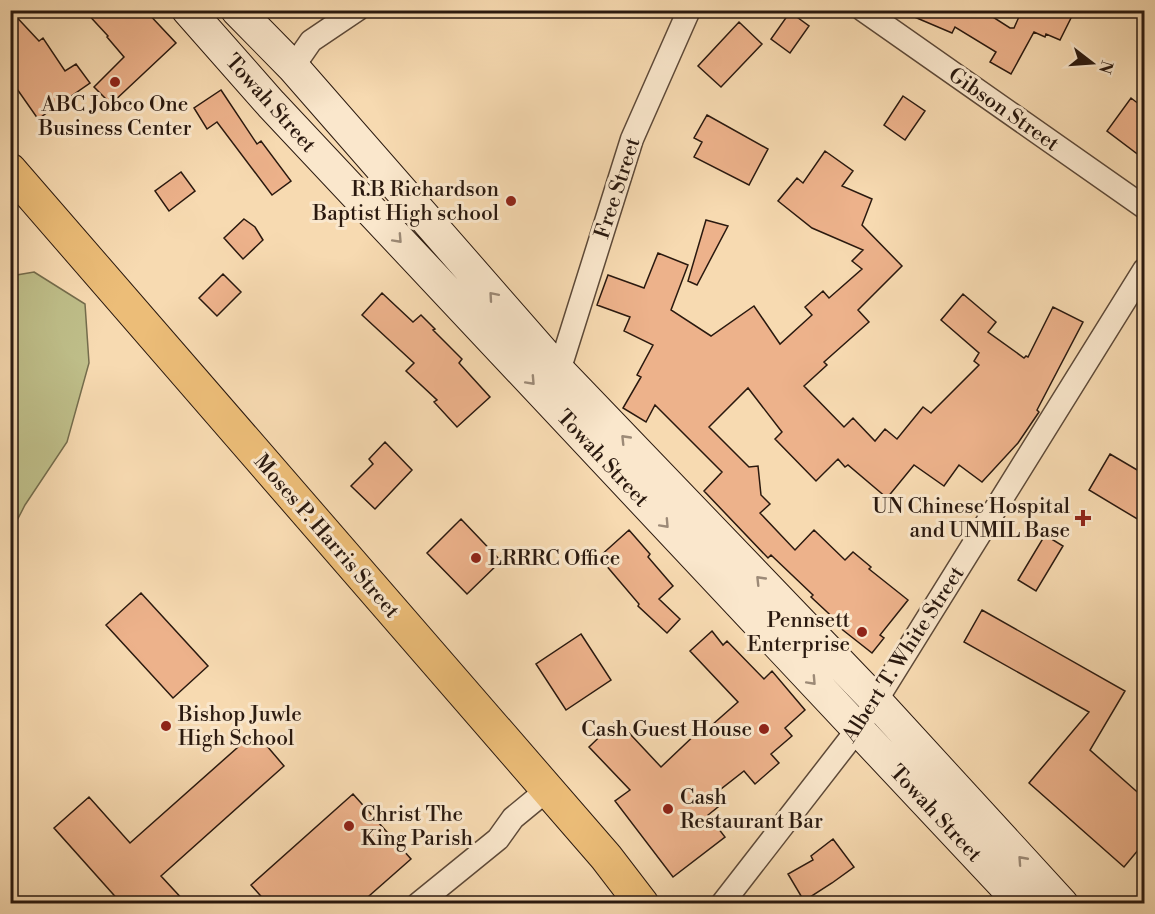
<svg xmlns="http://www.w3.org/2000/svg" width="1155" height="914" viewBox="0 0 1155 914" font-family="'Libre Bodoni',serif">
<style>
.green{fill:#bfbf8a;stroke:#746c4c;stroke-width:1.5}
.building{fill:#edb28b;stroke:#2a190f;stroke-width:1.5}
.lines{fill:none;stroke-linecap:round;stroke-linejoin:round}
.street-casing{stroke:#5d4938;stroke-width:25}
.secondary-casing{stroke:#2a190f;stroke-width:34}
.highway-casing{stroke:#2a190f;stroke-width:35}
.street{stroke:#fae7cc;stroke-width:22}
.secondary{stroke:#fae7cc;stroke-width:32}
.highway{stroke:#ecbd78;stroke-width:33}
.oneway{stroke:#9c8a77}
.poi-dot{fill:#8f2418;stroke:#fae7cc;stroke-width:2}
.labels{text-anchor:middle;stroke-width:6;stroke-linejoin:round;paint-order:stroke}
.street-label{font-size:21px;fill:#2a190f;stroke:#fae7cc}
.poi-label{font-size:21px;fill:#2a190f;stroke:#fae7cc;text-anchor:end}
</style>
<rect width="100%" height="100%" fill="#f7dab1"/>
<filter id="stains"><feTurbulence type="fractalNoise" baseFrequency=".00333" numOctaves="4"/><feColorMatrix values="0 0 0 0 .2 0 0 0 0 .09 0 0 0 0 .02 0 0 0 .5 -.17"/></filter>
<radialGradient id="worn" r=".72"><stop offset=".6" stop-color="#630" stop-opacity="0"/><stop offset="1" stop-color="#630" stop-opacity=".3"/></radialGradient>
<!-- green -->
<path class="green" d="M34 272 85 304 89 363 67 442 25 505 11 532V276Z"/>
<!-- building -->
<path class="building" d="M10 10 39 41 43 38 65 71 76 64 90 83 38 119 10 79Z
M84 10H145L176 43 111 104 94 87 124 57 107 37 108 36Z
M898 10H982L1010 28H1014L1022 10H1075L1060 40 1046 34 1045 37 1034 32 1011 74 990 62 996 52 955 27 952 33Z
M790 12 809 26 790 53 771 39Z
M739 22 762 44 721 87 698 66Z
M221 90 257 144 261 141 291 181 272 195 217 122 207 129 194 108Z
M903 96 925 111 905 140 884 125Z
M1131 98 1144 108V159L1107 131Z
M707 115 768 149 749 185 694 157 702 142 694 138Z
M825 151 853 171 842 186 872 199 862 225 902 266 858 310 869 322 824 362 827 365 804 386 844 427 853 418 875 441 885 429 897 439 923 407 931 413 979 365 974 361 979 353 941 320 963 294 996 322 988 332 1024 358 1026 356 1028 357 1053 307 1083 322 1037 410 1039 412 1018 443 982 482 959 465 944 486 914 465 887 498 848 465 845 467 838 459 816 481 775 439 782 432 748 388 709 427 749 467 758 466 761 495 770 504 760 513 795 550 814 530 845 560 853 552 871 567 869 569 908 600 880 635 884 638 872 653 839 627 841 625 811 597 813 595 771 555 768 558 704 491 722 472 655 405 646 422 623 408 641 377 637 375 653 345 624 331 630 317 597 305 608 275 644 288 658 253 688 265 671 310 711 336 754 306 780 344 812 315 805 307 823 291 829 298 862 269 852 261 863 250 812 228 778 201 797 178 803 183Z
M181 172 195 191 169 211 155 191Z
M244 219 255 227 263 240 243 259 224 238Z
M706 220 728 226 697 285 688 281Z
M223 274 241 292 217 316 199 298Z
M382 293 413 322 421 315 435 329 433 330 462 359 459 363 490 397 457 427 434 402 437 400 406 371 414 363 362 315Z
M385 442 412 470 375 509 351 486 373 464 369 459Z
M1110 454 1144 474V523L1089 490Z
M461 519 501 561 467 594 427 553Z
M629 530 650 554 648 557 673 586 659 599 680 619 667 633 638 606 639 604 599 557Z
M1045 535 1063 546 1036 591 1018 580Z
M141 593 208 666 173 698 106 625Z
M982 610 1125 691 1090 750 1144 798V843L1124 867 1029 783 1089 712 964 642Z
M712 631 723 645 727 641 764 679 772 671 805 710 785 728 792 736 771 754 779 763 755 784 744 771 716 793 723 803 708 815 725 837 673 877 615 801 630 790 589 747 617 720 661 767 701 729 704 732 738 702 690 651Z
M581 634 611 680 566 710 536 664Z
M255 732 284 766 161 876 186 903H121L54 828 89 797 130 843Z
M353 794 411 859 361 903H267L251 885Z
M833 839 854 867 832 883 804 901 788 874 813 860 811 856Z"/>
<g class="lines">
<!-- street casing -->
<g class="street-casing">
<path id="street" d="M863 10 1144 207
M293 67 311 41 357 10
M559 371 632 139 689 10
M418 904 498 839 513 818 547 790
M722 904 857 730 876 701 1144 270"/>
</g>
<!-- secondary casing -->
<g class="secondary-casing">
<path id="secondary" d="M188 10 271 104 1022 904
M237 10 293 67 559 371 876 701 1062 904"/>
</g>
<!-- highway casing -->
<g class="highway-casing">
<path id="highway" d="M10 170 606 857 642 904"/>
</g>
<!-- street -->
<use href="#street" class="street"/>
<!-- secondary -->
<use href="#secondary" class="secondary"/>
<!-- highway -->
<use href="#highway" class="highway"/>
</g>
<!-- one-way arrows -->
<defs><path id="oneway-chevron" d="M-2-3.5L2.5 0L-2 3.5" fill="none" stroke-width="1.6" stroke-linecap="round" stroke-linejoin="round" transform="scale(1.5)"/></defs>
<g class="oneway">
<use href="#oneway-chevron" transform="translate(398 239) rotate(47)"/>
<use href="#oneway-chevron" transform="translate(493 296) rotate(-131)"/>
<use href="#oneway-chevron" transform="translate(531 381) rotate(47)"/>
<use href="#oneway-chevron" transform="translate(625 439) rotate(-134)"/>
<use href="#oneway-chevron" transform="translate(665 524) rotate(47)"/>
<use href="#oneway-chevron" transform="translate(760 580) rotate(-134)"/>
<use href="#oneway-chevron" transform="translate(812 681) rotate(47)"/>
<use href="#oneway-chevron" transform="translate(1022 860) rotate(-132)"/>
</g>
<!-- markers -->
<g class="poi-dot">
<circle cx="115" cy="82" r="6"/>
<circle cx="511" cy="201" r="6"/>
<path d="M1080 509h6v6h6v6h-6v6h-6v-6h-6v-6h6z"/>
<circle cx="476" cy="558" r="6"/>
<circle cx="862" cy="632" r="6"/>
<circle cx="166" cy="726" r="6"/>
<circle cx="764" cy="729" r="6"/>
<circle cx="668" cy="809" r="6"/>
<circle cx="349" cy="826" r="6"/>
</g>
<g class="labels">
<!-- street labels -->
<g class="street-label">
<text transform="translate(271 103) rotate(48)" y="7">Towah Street</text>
<text transform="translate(1004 109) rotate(35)" y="7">Gibson Street</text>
<text transform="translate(617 188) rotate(-72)" y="7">Free Street</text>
<text transform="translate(603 458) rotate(47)" y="7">Towah Street</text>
<text transform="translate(327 536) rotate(49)" y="7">Moses P. Harris Street</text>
<text transform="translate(903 654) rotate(-57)" y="7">Albert T. White Street</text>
<text transform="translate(936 813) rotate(47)" y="7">Towah Street</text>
</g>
<!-- poi labels -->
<g class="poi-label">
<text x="115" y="111" text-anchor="middle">ABC Jobco One<tspan x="115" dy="24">Business Center</tspan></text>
<text x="499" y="196">R.B Richardson<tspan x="499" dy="24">Baptist High school</tspan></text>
<text x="1070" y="513">UN Chinese Hospital<tspan x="1070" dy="24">and UNMIL Base</tspan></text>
<text x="488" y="565" text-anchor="start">LRRRC Office</text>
<text x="850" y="627">Pennsett<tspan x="850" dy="24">Enterprise</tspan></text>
<text x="178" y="721" text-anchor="start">Bishop Juwle<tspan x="178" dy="24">High School</tspan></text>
<text x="752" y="736">Cash Guest House</text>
<text x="680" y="804" text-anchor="start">Cash<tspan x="680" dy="24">Restaurant Bar</tspan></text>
<text x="361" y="821" text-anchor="start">Christ The<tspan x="361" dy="24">King Parish</tspan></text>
</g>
</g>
<!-- margin -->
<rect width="1155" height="914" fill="none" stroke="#f7dab1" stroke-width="36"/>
<rect x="12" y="12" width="1131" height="890" fill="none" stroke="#2a190f" stroke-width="3"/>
<rect x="18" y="18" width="1119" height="878" fill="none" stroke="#2a190f" stroke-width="1.5"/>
<!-- north arrow -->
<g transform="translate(1092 63) rotate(107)" stroke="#fae7cc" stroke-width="4.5" paint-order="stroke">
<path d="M0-4.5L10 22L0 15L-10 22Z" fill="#2a190f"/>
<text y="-9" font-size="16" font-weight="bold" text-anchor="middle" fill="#2a190f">N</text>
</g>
<rect width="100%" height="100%" filter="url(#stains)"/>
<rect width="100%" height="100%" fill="url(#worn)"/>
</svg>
